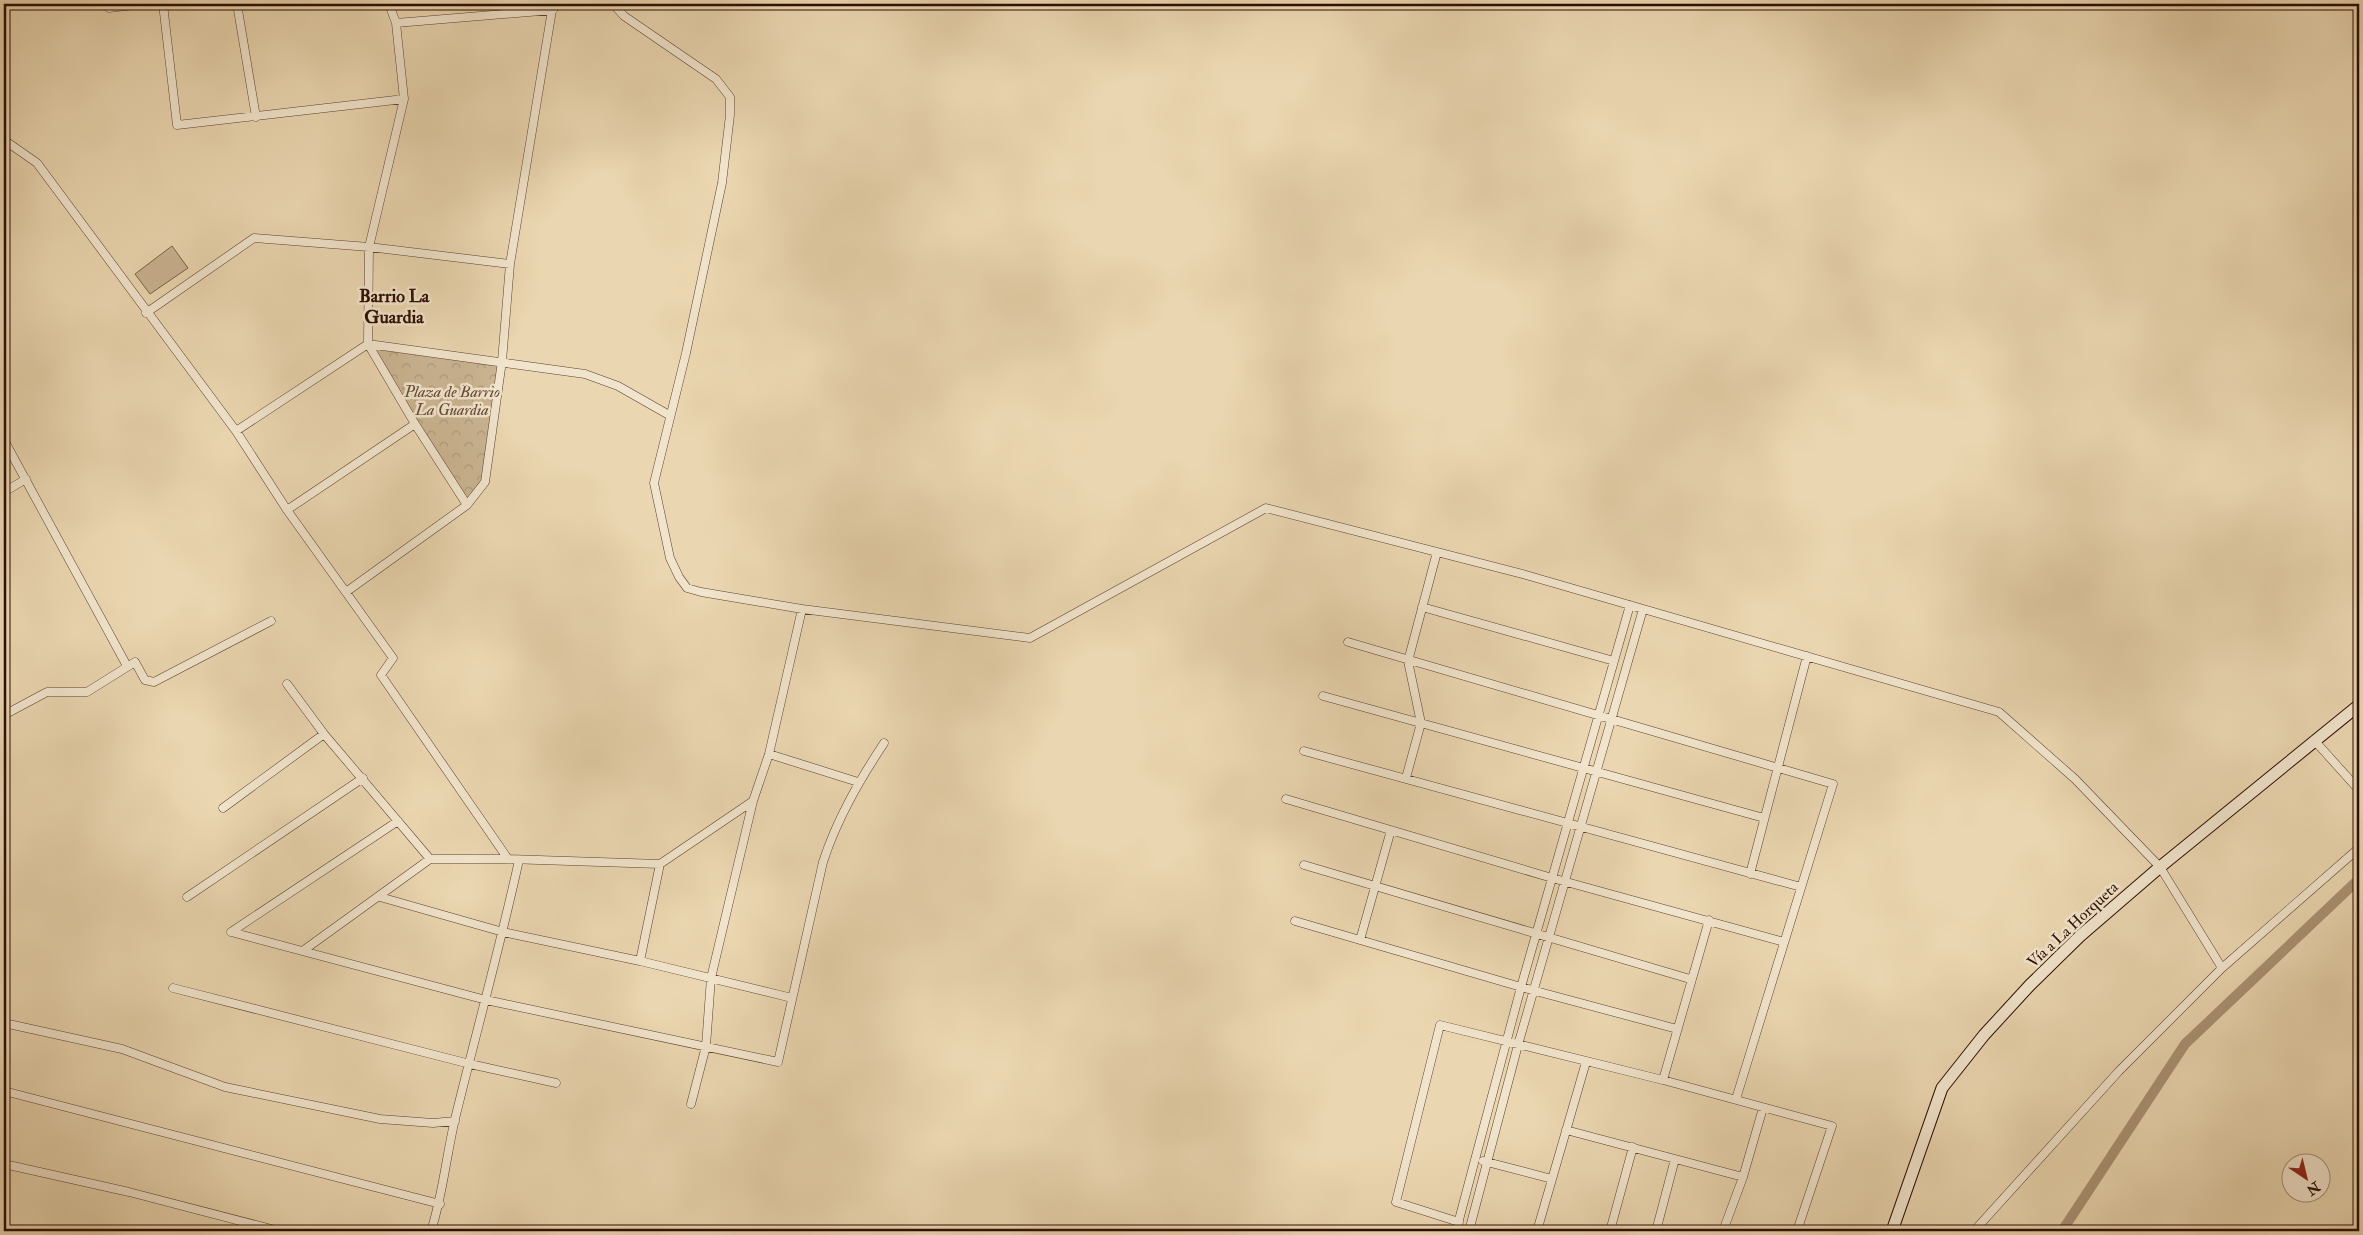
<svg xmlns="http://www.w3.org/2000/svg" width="2363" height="1235" viewBox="0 0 2363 1235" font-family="'IM FELL Double Pica',serif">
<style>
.grass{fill:#cab492;stroke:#7c604a}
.park{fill:url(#park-crowns);stroke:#7c604a}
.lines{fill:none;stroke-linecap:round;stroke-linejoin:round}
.canal{stroke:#aa9274;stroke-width:10}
.street-casing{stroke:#5c3f2d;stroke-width:9}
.secondary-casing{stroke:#2d0d01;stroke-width:13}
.street{stroke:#f1e4cc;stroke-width:8}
.secondary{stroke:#f1e4cc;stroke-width:11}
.labels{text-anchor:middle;stroke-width:5;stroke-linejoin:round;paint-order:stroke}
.park-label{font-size:16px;font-style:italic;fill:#644734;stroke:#f1e4cc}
.street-label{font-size:16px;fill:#2d0d01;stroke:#f1e4cc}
.neighbourhood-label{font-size:18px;font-weight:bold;fill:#2d0d01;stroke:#f1e4cc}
</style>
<defs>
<pattern id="park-crowns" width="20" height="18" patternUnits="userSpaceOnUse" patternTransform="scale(1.25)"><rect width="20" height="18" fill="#cab492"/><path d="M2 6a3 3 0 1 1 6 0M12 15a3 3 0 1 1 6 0" fill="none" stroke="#ae9a7c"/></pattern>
</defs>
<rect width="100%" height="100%" fill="#ead6b0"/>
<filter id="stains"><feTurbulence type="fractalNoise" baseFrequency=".004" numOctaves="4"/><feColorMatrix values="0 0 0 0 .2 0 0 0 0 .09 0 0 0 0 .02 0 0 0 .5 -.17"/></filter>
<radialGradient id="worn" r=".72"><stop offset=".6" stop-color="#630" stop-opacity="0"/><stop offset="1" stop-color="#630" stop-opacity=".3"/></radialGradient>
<!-- grass -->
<path class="grass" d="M172 246 188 268 150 294 135 274Z"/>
<!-- park -->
<path class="park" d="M368 344 502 361 485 482 467 505Z"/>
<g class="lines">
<!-- canal -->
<path class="canal" d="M2062 1231 2185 1044 2359 879"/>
<!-- street casing -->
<g class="street-casing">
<path id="street" d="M109 4V8L142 4
M163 4 177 125 404 99
M237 4 256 117
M389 4 396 23 404 99 369 247 368 344 415 424 467 505
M613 4 624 16 716 79 730 97V115L722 183 686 353 654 483 670 558 679 577 687 588 701 592 802 609 1030 638 1266 508 1526 575 1999 712 2075 779 2160 867 2222 968
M396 23 553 10
M4 140 37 163 236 431 287 510 393 658 381 675 508 859
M146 313 254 238 369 247 510 264
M236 431 368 344 585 374 618 386 669 415
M4 440 127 666
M4 492 26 479
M287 510 415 424
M346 592 467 505 485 482 502 361 510 264 553 4
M1422 607 1614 661
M1348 642 1833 784 1736 1099
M287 684 324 734 430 859
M1323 696 1764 818
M4 715 47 692H87L135 662 145 680 154 682 271 621
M2314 740 2359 790
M1304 751 1801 887
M769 754 858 782
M1406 778 1421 723 1408 661 1437 552
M1286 799 1552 878 1784 942
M223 808 324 734
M1304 865 1690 979
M1750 874 1807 656
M187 897 363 778
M380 897 503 932 640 961 792 998
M1295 921 1521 987 1677 1029
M231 932 486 1000 778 1062 823 862C837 819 859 781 884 743
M231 932 398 821
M1360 940 1391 830
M304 950 430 859H508L660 864
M640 961 660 864 753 801
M173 988 470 1064 556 1083
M4 1023 122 1049 225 1087 380 1119 433 1123 455 1121
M1663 1080 1709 920
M4 1091 440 1204
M691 1104 706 1046 711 978 753 801 769 754 802 609
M1566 1130 1743 1177
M1483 1161 1552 1179
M4 1164 129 1192 279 1231
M1459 1222 1396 1202 1440 1025 1663 1080 1832 1126 1797 1231
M431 1231C443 1194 446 1157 455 1119 476 1033 500 947 519 860
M1456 1231 1521 987 1630 605
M1469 1231 1518 1045 1643 609
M1537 1231 1586 1062
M1610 1231 1633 1147
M1656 1231 1675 1159
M1723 1231 1743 1177 1763 1108
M1974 1231 2119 1071 2222 968 2359 848"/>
</g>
<!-- secondary casing -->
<g class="secondary-casing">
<path id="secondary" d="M1892 1231 1942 1088 1984 1035 2030 985 2080 936 2160 867 2359 705"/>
</g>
<!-- street -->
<use href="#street" class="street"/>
<!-- secondary -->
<use href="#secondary" class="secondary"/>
</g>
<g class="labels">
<!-- park labels -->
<g class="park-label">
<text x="452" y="397">Plaza de Barrio<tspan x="452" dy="18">La Guardia</tspan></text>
</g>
<!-- street labels -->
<g class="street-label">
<text transform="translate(2072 924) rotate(-43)" y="6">Vía a La Horqueta</text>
</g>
<!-- neighbourhood labels -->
<g class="neighbourhood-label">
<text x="394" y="302">Barrio La<tspan x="394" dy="21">Guardia</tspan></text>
</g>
</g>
<!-- margin -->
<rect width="2363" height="1235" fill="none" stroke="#ead6b0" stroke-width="20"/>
<rect x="5" y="5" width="2353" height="1225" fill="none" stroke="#2d0d01" stroke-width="2.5"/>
<rect x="10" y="10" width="2343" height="1215" fill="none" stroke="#2d0d01"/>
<!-- north arrow -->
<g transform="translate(2306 1178) rotate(145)"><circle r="24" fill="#f1e4cc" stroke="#a38e7b"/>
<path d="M0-4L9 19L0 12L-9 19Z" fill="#8f2418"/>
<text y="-8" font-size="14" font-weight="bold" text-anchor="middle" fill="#2d0d01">N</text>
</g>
<rect width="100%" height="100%" filter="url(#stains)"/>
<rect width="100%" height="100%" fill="url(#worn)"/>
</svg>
